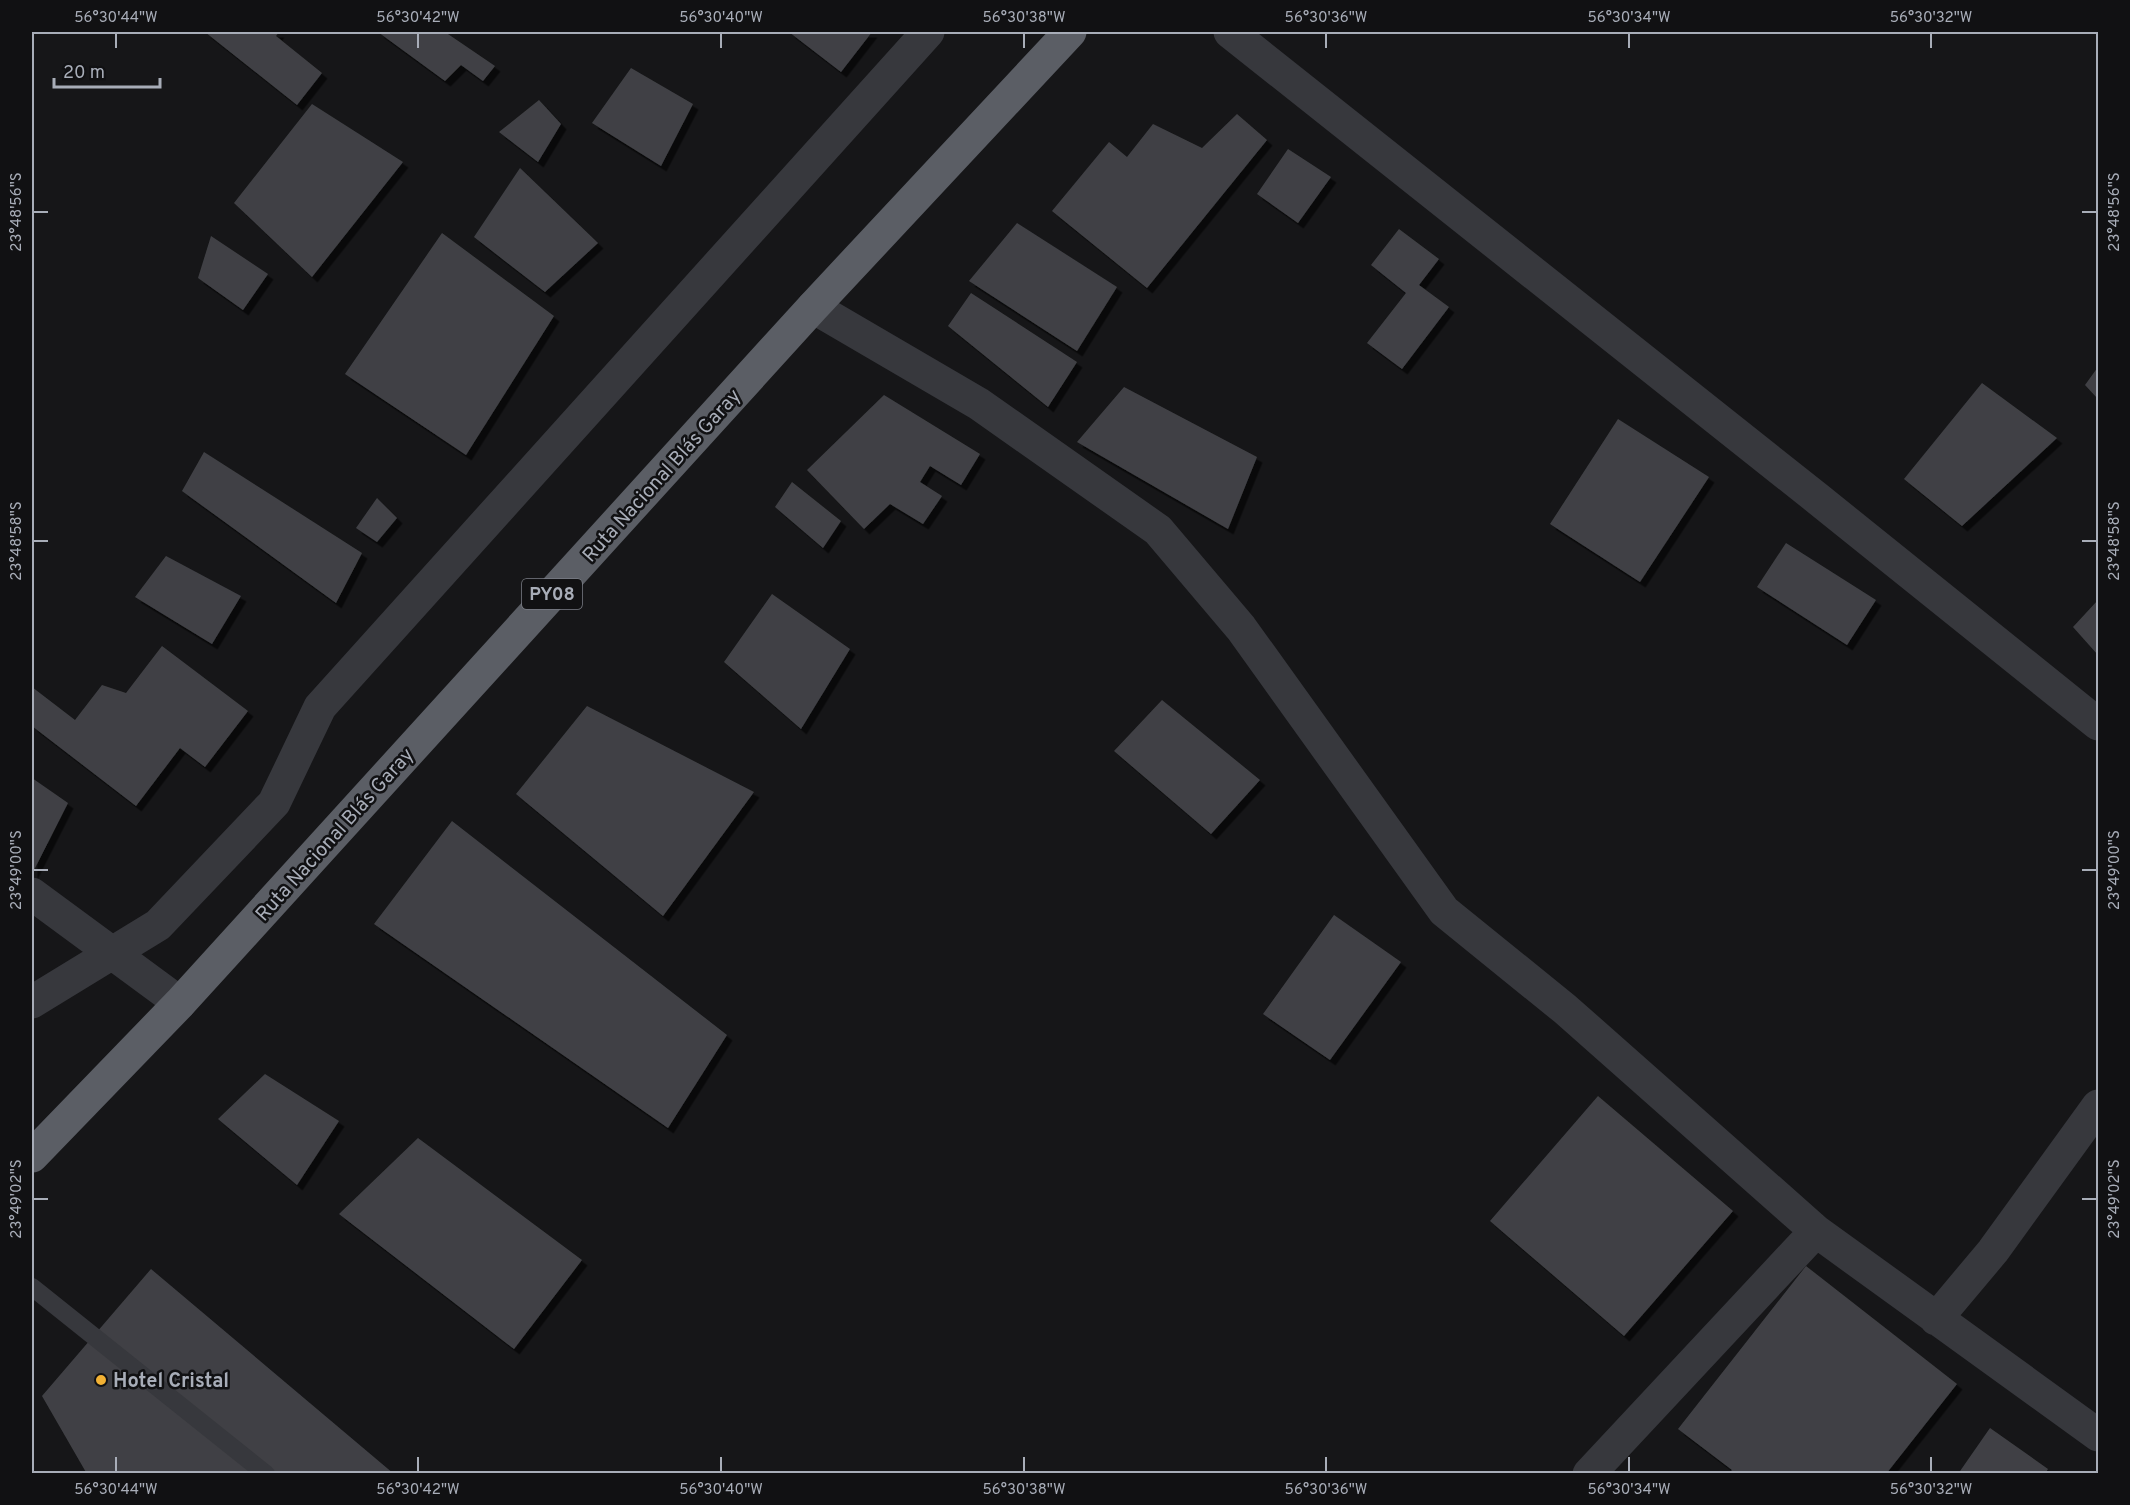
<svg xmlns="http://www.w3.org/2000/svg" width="2130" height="1505" viewBox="0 0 2130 1505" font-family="Overpass,sans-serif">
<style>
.building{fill:#404145;filter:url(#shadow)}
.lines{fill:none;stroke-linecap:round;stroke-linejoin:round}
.service{stroke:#37383d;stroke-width:18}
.minor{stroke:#37383d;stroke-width:33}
.trunk{stroke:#5b5e65;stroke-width:33}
.ticks{fill:none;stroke:#a8adb8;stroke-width:2}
.poi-dot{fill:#f2b134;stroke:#111113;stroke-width:2}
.labels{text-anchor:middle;stroke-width:5;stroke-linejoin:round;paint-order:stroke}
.shield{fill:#111113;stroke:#7b7e86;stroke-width:1.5}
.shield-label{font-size:18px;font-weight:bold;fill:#a8adb8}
.street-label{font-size:20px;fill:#a8adb8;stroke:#111113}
.poi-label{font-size:20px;font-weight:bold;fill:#a8adb8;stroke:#111113;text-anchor:start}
.neatline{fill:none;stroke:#a8adb8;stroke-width:2}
.ticks-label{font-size:15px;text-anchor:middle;fill:#a8adb8}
</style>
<defs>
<filter id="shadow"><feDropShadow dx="5.5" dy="5.5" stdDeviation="0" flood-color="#0009"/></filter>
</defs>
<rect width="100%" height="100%" fill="#161618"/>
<!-- building -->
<path class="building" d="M205 32H279L276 36 322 73 297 105Z
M378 32H445L495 66 483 81 461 65 445 81Z
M789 32H872L841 72Z
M631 68 693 104 661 166 592 123Z
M539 100 561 124 538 162 499 132Z
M312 104 403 162 312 277 234 203Z
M1237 114 1267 140 1147 288 1052 211 1109 142 1127 157 1153 124 1202 148Z
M1288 149 1331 177 1298 223 1257 194Z
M520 168 598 243 545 292 474 237Z
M1017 223 1117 287 1077 351 969 281Z
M1399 229 1439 259 1419 285 1449 307 1402 369 1367 343 1406 293 1371 265Z
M442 233 554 316 466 455 345 374Z
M211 236 268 274 243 310 198 278Z
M971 293 1077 362 1048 407 948 326Z
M2098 367V399L2085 385Z
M1982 383 2057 438 1962 526 1904 479Z
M1124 387 1257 457 1228 529 1077 442Z
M884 395 980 454 961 485 930 466 920 482 942 496 923 524 890 504 864 529 807 470Z
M1618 419 1709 477 1640 582 1550 524Z
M204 452 362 553 336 603 182 491Z
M792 482 841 521 823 548 775 507Z
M377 498 397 518 377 542 356 528Z
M1786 543 1876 600 1847 645 1757 587Z
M166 556 241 596 212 644 135 597Z
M772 594 850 649 801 729 724 662Z
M2098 600V655L2073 627Z
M162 646 248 711 205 767 180 748 136 806 32 726V687L75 720 102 685 126 693Z
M1162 700 1260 780 1211 834 1114 751Z
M587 706 754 792 663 916 516 794Z
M32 778 68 803 32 874Z
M452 821 727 1035 668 1128 374 924Z
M1334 915 1401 962 1330 1060 1263 1014Z
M265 1074 339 1121 297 1185 218 1119Z
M1598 1096 1733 1211 1624 1336 1490 1221Z
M418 1138 582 1260 514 1349 339 1214Z
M1806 1266 1957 1384 1886 1474H1729L1732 1470 1678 1429Z
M151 1269 394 1474H87L42 1396Z
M1990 1428 2048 1469 2045 1474H1958Z"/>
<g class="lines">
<!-- service -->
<path class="service" d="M32 1287 266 1474"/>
<!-- minor -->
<path class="minor" d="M1230 32 1818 499 2098 724
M813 307 979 404 1158 530 1241 628 1444 911 1565 1009 1816 1231 2098 1435
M32 894 180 1003
M32 1002 158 925 274 803 320 707 928 32
M1936 1319 1993 1251 2098 1106
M1589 1474 1816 1231"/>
<!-- trunk -->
<path class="trunk" d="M32 1156 180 1003 813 307 1070 32"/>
</g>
<!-- ticks -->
<path class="ticks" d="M116 33V48M418 33V48M721 33V48M1024 33V48M1326 33V48M1629 33V48M1931 33V48M33 212H48M2082 212H2097M33 541H48M2082 541H2097M33 870H48M2082 870H2097M33 1199H48M2082 1199H2097M116 1457V1472M418 1457V1472M721 1457V1472M1024 1457V1472M1326 1457V1472M1629 1457V1472M1931 1457V1472"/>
<!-- markers -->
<circle class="poi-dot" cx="101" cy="1380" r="6"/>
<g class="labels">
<!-- shield labels -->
<rect class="shield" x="522" y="579" width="60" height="30" rx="4.5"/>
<g class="shield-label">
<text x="552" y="600">PY08</text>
</g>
<!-- street labels -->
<g class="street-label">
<text transform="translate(661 475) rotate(-48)" y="7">Ruta Nacional Blás Garay</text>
<text transform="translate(334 834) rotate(-48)" y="7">Ruta Nacional Blás Garay</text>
</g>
<!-- poi labels -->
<g class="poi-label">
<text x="113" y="1387">Hotel Cristal</text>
</g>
</g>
<!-- border -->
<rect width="2130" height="1505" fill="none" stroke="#111113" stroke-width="66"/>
<!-- scale -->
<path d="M54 78v9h106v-9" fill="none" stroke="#a8adb8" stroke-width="3"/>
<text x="63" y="78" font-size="18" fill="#a8adb8" stroke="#111113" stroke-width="4.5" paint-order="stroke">20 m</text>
<rect x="33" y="33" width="2064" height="1439" class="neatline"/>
<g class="ticks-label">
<text x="116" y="22">56°30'44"W</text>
<text x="418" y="22">56°30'42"W</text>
<text x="721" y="22">56°30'40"W</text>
<text x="1024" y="22">56°30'38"W</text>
<text x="1326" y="22">56°30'36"W</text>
<text x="1629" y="22">56°30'34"W</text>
<text x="1931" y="22">56°30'32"W</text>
<text transform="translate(16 212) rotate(-90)" y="5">23°48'56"S</text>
<text transform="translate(2114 212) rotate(-90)" y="5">23°48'56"S</text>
<text transform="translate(16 541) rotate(-90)" y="5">23°48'58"S</text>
<text transform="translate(2114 541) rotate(-90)" y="5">23°48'58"S</text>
<text transform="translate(16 870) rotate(-90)" y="5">23°49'00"S</text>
<text transform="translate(2114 870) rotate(-90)" y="5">23°49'00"S</text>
<text transform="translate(16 1199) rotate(-90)" y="5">23°49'02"S</text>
<text transform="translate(2114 1199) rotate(-90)" y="5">23°49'02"S</text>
<text x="116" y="1494">56°30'44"W</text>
<text x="418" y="1494">56°30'42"W</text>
<text x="721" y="1494">56°30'40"W</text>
<text x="1024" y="1494">56°30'38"W</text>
<text x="1326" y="1494">56°30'36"W</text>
<text x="1629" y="1494">56°30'34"W</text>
<text x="1931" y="1494">56°30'32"W</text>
</g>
</svg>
